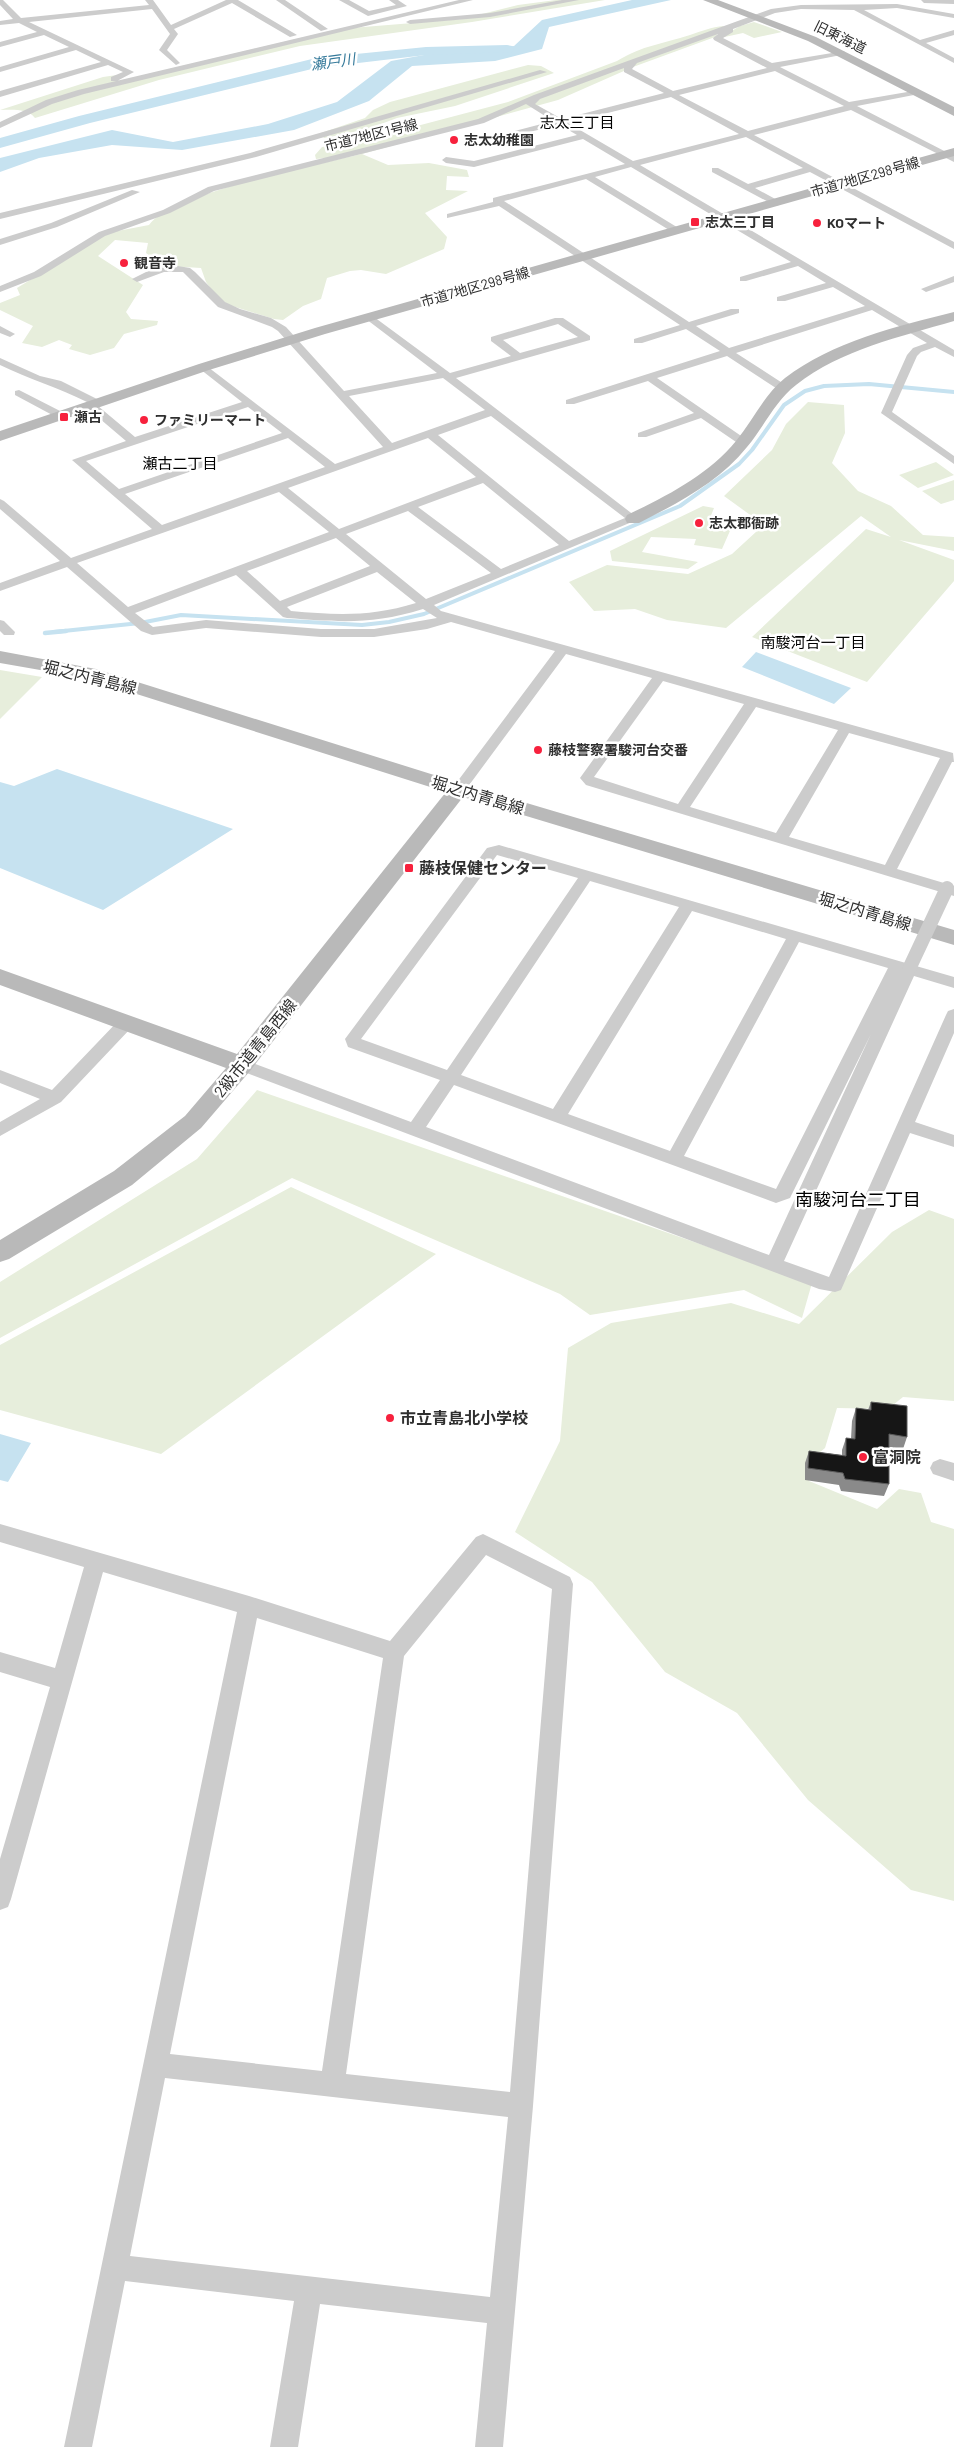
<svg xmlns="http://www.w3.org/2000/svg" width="954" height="2447" viewBox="0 0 954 2447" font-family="Barlow,'Noto Sans JP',sans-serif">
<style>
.green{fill:#e7eedc}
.water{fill:#c6e2f0}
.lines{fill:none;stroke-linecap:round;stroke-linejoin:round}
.stream-far1{stroke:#c6e2f0;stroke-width:4}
.stream{stroke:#c6e2f0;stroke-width:4.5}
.river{fill:#c6e2f0;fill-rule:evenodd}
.street{fill:#ccc;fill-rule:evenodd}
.secondary{fill:#b9b9b9;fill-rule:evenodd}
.street-bridge{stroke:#ccc;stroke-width:14}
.wall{fill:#8a8a8a}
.building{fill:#161616;stroke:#5c5c5c}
.poi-dot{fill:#f7213d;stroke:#fff;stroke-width:2}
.labels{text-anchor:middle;stroke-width:5;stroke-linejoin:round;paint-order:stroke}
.far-street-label{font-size:14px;fill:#2f2f2f;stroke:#fff}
.far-poi-label{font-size:14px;font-weight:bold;fill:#2f2f2f;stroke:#fff;text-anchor:start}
.far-water-label{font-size:15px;font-style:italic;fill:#34799a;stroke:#fff}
.far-neighbourhood-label{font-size:15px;fill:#000;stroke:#fff}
.street-label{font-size:16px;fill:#2f2f2f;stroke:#fff}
.poi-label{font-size:16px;font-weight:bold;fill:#2f2f2f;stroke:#fff;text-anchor:start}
.neighbourhood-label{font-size:18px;fill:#000;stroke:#fff}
</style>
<rect width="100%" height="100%" fill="#fff"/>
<!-- green -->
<path class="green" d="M556 0H605L472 22 300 46 159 80 35 118C27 108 12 110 0 110L103 77 117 75 119 81 339 29 462 19 518 5Z
M754 22 782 32 754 38 743 33 720 38 740 26Z
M724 26 715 37 633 67 558 100 362 154 388 165 429 163 467 170 469 177 447 176 446 190 468 191 425 213 447 237 444 249 386 274 361 270 350 271 327 278 321 299 303 306 283 320 274 319 229 305 217 297 206 282 201 268 168 266C161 260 153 259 146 253L148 243 115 240 98 256 143 285 126 312 131 319 158 321 157 325 124 334 114 348 90 355 69 349 72 345 59 340 42 347 22 343 33 326 0 310V303L20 295 17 288 107 233 149 225C170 193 318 165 361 154L316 159 315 155 322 147 360 141 508 102 617 61C643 45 663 44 690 35 702 31 711 27 724 26Z
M528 65 541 66 554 73 455 106 397 118 365 130 324 138 321 133 365 118 373 110 390 102Z
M808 402 844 405 845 433 832 463 858 491 891 506 923 535 954 537V551L899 540 954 560V581L867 682 752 637 866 529 891 537 861 516 726 628 667 620 635 609 594 611 569 582 607 565 688 574 732 554 757 531 753 517 724 496 772 450 786 424Z
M936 462 954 475 918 488 899 475Z
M954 480V500L941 504 922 491Z
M703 506 714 508 710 518 733 524 722 549 694 545 696 539 651 537 642 552 698 562 688 569 612 561 610 551Z
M0 670 42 677 0 719Z
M257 1090 812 1283 802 1318 744 1290 590 1315 560 1294 292 1178 0 1338V1282L197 1159Z
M291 1187 436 1254 161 1454 0 1410V1345Z
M929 1210 954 1219V1401L903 1397 888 1409 837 1408 825 1448 806 1464 809 1481 877 1509 899 1489 921 1493 931 1522 954 1529V1901L911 1890 808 1800 737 1713 665 1672 592 1582 515 1532 560 1441 568 1348 611 1323 731 1303 799 1324 892 1232Z"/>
<!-- water -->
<path class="water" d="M632 0H671L549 27 542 49 495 61 412 66 369 101 294 130 182 150 112 145 39 158 0 172V158L112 130 173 142 268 124 337 102 391 61 435 53 514 46 542 20Z
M756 652 851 688 834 704 742 667Z
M57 769 233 829 103 910 0 868V782L14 786Z
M0 1434 31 1443 8 1482 0 1480Z"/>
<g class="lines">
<!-- stream-far1 -->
<path class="stream-far1" d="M54 632 140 623 181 615 362 625 389 622 424 614 680 506 739 464 752 450 784 405 805 391 824 386 869 384 954 392"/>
<!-- stream -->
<path class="stream" d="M45 633 66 631"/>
<!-- river -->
<path class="river" d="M507 45 512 46 514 49 512 52 426 55 316 68 90 123 0 148V138L79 116 316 58 426 47Z"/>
<!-- street -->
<path class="street" d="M0 0H3L21 18 149 5 145 0H153L171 25 226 0H238L297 35 290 37 232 3 174 29 178 34 167 50 180 63 176 65 159 50 170 34 152 9 29 22 134 72 117 81H111V77L123 72 108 65 0 97V91L101 62 76 50 0 72V67L69 47 44 35 0 47V42L37 32 19 23 0 25V21L13 19 0 5Z
M276 0H285L328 29 321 31Z
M339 0H349L369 11 396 5 389 0H398L407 6 368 16Z
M459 0H473L84 94 52 104 0 128V122L46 100 78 90Z
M562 0H579L490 17 410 24 406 22 410 20 490 13Z
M921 0H954V4L924 3Z
M897 4 954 14V18L897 8 864 10 920 40 954 30V35L926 43 954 58V63L854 10 801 9 775 13 733 29V32L723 38 772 63 844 51 845 53 841 55 780 67 849 102 919 90V94L857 106 954 156V162L851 110 754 135 954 242V249L810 172 755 188 779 201V205L776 206 712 172V168H718L748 184 803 168 746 137 640 165 954 350V357L935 347 921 352 917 356 892 412 954 456V464L881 413 907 355 913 348 927 343 872 310 736 353 787 386V390H779L727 356 657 378 747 440V444H739L701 418 646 437H638V433L694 413 648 381 574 404H566V400L720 351 686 329 642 343H634V339L680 325 499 206 447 218V214L493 202V198L625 164 583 139 474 167 446 163 442 160 446 157 474 161 577 135 560 125 503 138V134L553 121 526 104 484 123 214 191 170 213 105 236 41 276 0 292V286L34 272 99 232 163 210 208 187 478 119 534 95 771 9 801 5ZM718 34 713 38 714 40 767 68 673 91 632 69 637 63ZM624 68V72L664 93 562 119 535 104 540 99ZM775 71 844 106 748 131 679 95ZM671 97 739 134 633 161 568 123ZM631 167 791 262 740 277V281H746L798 266 826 283 777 297V301H785L833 287 865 306 729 348 696 326 739 313V309H731L689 322 504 201 586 179 674 233H680V229L595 177Z
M540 70 547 72 256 157 0 219V213L250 153Z
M132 190 140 192 57 227 0 245V239L51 223Z
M172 265 190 268 195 272 225 302 240 309 271 318 286 327 344 391 437 373 366 319 365 317 370 314 450 373 511 356 491 341V337L555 318H563L590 336V340L456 378 639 519 434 605 441 611 953 753 954 762H952L897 869 954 886V896L586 785 580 778 652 678 566 654 464 792H454L452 789 454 786 555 651 451 622 427 629 374 637H321L206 628 152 635 141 631 67 567 0 591V583L60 561 0 509V499L4 501 71 558 152 529 72 460 126 441 86 407 85 405 87 402C59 388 29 379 0 365V358L40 376 61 381 101 401 102 403 98 406 135 437 242 402 200 369V365L204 364 335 464 383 447 278 331 272 327 218 307 183 272H164L137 282 132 279 146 272ZM558 324 578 337 520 353 503 340ZM443 378 485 410 392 443 349 396ZM248 407 282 433 119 489 86 461ZM491 416 625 518 569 541 438 435ZM288 438 325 467 162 525 125 494ZM428 438 476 477 339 529 288 488ZM483 483 559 545 501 569 418 507ZM279 492 329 532 128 607 77 563ZM408 511 491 573 426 599 346 534ZM336 538 370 566 280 601 247 571ZM377 572 416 603C371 617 336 615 291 611L287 607ZM236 575 283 617 287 618C339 622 372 625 423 609L437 618 374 629H321L206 620 153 627 135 613ZM663 681 744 704 678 804 594 777ZM756 707 838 730 776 833 690 807ZM849 733 940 758 885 865 789 837Z
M954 276V282L926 292 921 289Z
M0 326 15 334 10 337 0 333Z
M19 390 64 413 65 415 64 417H56L15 395V391Z
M0 620 4 621 15 632 14 635H4L0 631Z
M499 845 954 977V988L914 976 784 1261 829 1277 946 1015 948 1011 954 1009V1033L915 1122 954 1135V1147L910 1133 841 1290 835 1292 819 1289 236 1069 234 1065 236 1061 242 1059 411 1122 440 1080 348 1047 345 1039 487 848ZM497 855 578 878 447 1070 361 1039ZM590 881 679 907 553 1109 461 1075ZM692 911 786 939 670 1151 568 1114ZM799 942 888 968 776 1189 684 1156ZM871 1034 769 1255 426 1127 454 1085 776 1203 790 1198Z
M125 1018 131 1020 133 1024 131 1028 61 1102 0 1136V1122L40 1099 0 1083V1070L52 1090 119 1020Z
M940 1459 954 1463V1481L933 1474 930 1468 933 1462Z
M0 1524 249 1596 390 1641 476 1537 483 1534 570 1577 573 1584 533 2106 503 2447H475L487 2323 320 2304 298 2447H270L294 2301 125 2281 92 2447H64L237 1612 103 1572 11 1899 8 1907 0 1910V1859L50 1687 0 1672V1652L55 1668 84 1567 0 1542ZM486 1555 552 1589 510 2092 346 2074 404 1656ZM257 1618 383 1658 322 2071 170 2054ZM165 2078 508 2117 490 2297 130 2256Z"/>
<!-- secondary -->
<path class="secondary" d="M703 0H718L816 37 954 107V116L808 41Z
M954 148V156L325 334 209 370 0 441V431L199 364 315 328Z
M954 312V321C900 337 842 349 796 385 775 401 764 427 747 447 719 482 678 503 639 523H627L625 519 627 515C667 496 708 475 736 441 753 420 764 395 785 378 832 342 897 326 954 312Z
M0 651 96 669 466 785 954 930V945L463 797 250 1071 201 1128 132 1185 9 1259 0 1262V1240L114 1171 185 1116 226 1068 0 985V969L237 1054 446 792 86 678 0 663Z"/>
<!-- street-bridge -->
<path class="street-bridge" d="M909 969 947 888"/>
</g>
<!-- wall -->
<path class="wall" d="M871 1402 907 1437 903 1449 889 1447V1484L884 1496 841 1491 839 1485 805 1480V1463L809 1451 842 1455V1450L846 1438 851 1439 852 1421 856 1408 868 1410Z"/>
<!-- building -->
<path class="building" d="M871 1402 907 1406V1437L889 1434V1484L845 1479 843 1473 808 1468 809 1451 846 1456V1438L855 1439 856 1408 871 1410Z"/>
<!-- markers -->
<g class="poi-dot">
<circle cx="454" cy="140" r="5"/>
<rect x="690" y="217" width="10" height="10" rx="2.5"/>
<circle cx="817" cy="223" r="5"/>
<circle cx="124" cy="263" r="5"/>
<rect x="59" y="412" width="10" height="10" rx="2.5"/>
<circle cx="144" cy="420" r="5"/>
<circle cx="699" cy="523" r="5"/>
<circle cx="538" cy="750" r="5"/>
<rect x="404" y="863" width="10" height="10" rx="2.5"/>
<circle cx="390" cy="1418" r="5"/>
<circle cx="863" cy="1457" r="5"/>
</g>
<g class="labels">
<!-- far-street labels -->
<g class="far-street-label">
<text transform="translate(840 37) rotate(26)" y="5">旧東海道</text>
<text transform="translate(371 135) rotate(-14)" y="5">市道7地区1号線</text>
<text transform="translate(865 177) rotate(-16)" y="5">市道7地区298号線</text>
<text transform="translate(475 287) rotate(-16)" y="5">市道7地区298号線</text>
</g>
<!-- far-poi labels -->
<g class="far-poi-label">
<text x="464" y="145">志太幼稚園</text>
<text x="705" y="227">志太三丁目</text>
<text x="827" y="228">KOマート</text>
<text x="134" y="268">観音寺</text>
<text x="74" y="422">瀬古</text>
<text x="154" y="425">ファミリーマート</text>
<text x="709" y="528">志太郡衙跡</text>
<text x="548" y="755">藤枝警察署駿河台交番</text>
</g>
<!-- far-water labels -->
<g class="far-water-label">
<text transform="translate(333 62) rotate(-8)" y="5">瀬戸川</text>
</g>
<!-- far-neighbourhood labels -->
<g class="far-neighbourhood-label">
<text x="577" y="128">志太三丁目</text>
<text x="180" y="469">瀬古二丁目</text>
<text x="813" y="648">南駿河台一丁目</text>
</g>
<!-- street labels -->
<g class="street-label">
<text transform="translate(90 677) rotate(14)" y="6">堀之内青島線</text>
<text transform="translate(478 795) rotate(17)" y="6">堀之内青島線</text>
<text transform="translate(865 911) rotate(17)" y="6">堀之内青島線</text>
<text transform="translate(255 1048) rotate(-51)" y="6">2級市道青島西線</text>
</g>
<!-- poi labels -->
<g class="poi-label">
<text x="419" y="874">藤枝保健センター</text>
<text x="400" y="1424">市立青島北小学校</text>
<text x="873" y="1463">富洞院</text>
</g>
<!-- neighbourhood labels -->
<g class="neighbourhood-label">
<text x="858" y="1206">南駿河台二丁目</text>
</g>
</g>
</svg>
